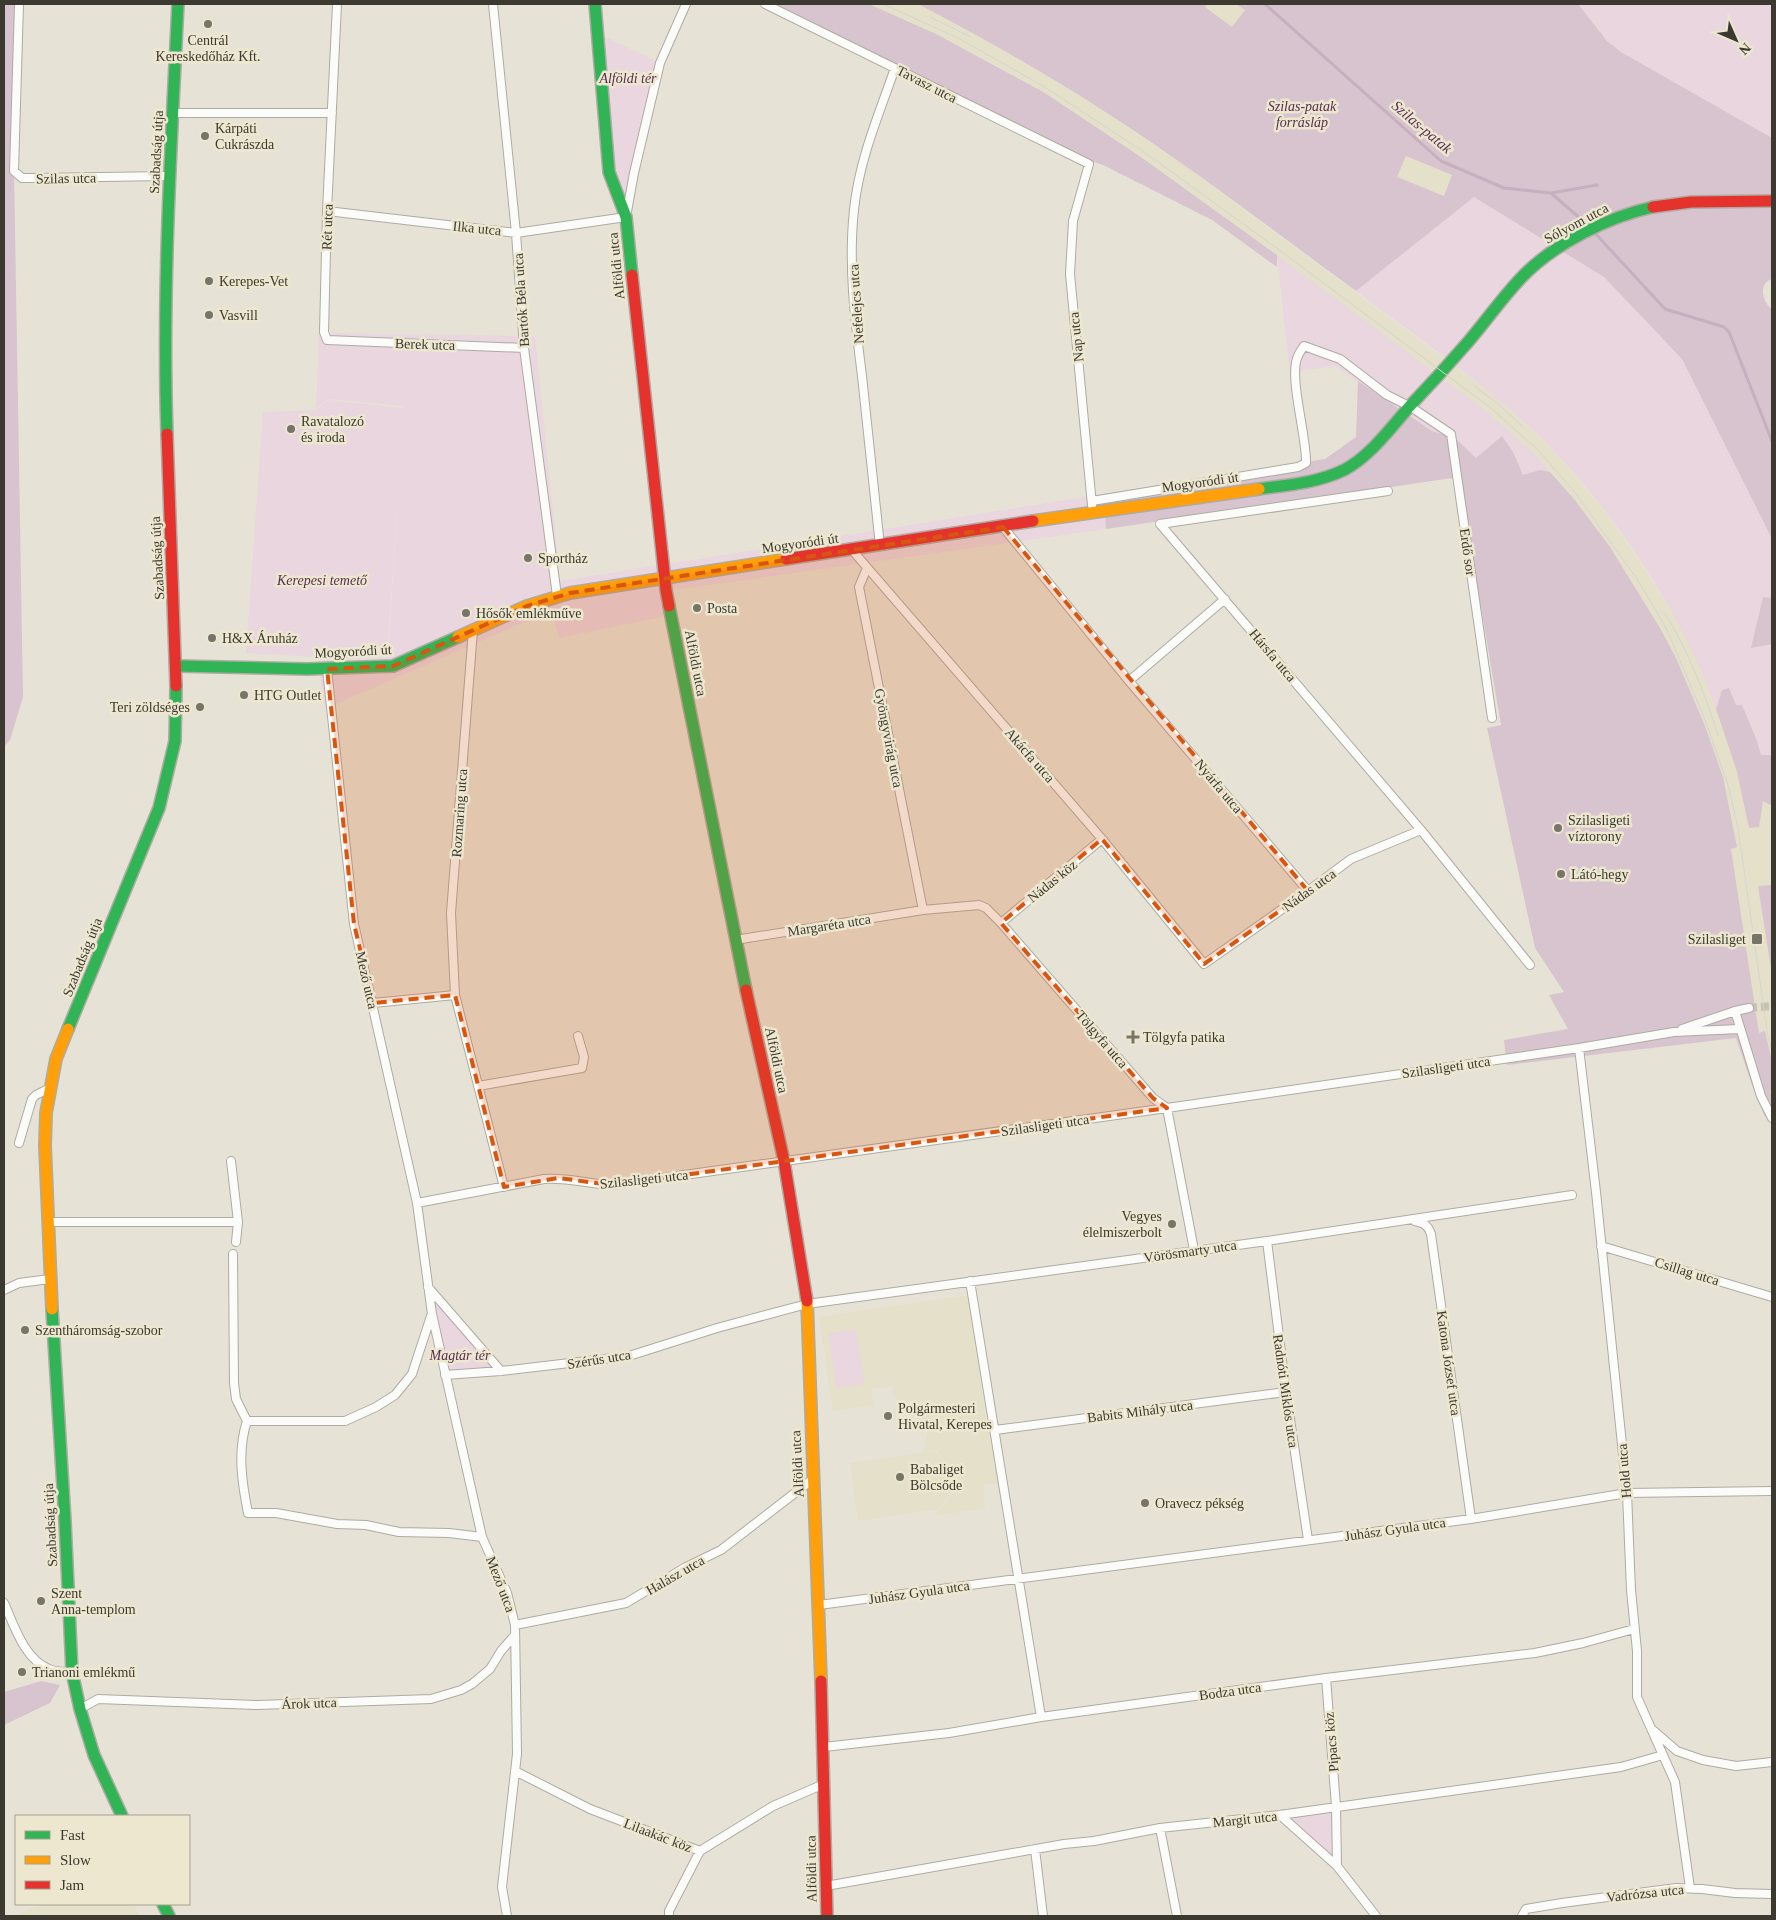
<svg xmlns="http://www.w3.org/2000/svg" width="1776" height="1920" viewBox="0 0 1776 1920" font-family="'Times New Roman',serif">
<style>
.built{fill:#e5e0c9}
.green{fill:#e9d6df}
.forest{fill:#d7c4ce;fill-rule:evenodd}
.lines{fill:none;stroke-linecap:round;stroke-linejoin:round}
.stream{stroke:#c6afbf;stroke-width:3}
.street-tunnel{stroke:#c4c1b5;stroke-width:8;stroke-dasharray:8 4;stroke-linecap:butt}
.street-casing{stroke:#aeaba2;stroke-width:10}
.fast-casing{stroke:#aeaba2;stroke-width:14}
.slow-casing{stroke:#aeaba2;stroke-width:14}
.jam-casing{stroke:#aeaba2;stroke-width:14}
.street{stroke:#fbfbf9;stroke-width:8}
.fast{stroke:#30b455;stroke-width:11}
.slow{stroke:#ff9f0a;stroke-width:11}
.jam{stroke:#e5322d;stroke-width:11}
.tram{stroke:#d5d5d1;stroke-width:1}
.marked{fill:#d75610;fill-opacity:0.2;stroke:#d75610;stroke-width:4;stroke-dasharray:10 6;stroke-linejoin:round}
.poi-dot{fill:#77746a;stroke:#ede7cf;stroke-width:2}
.labels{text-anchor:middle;stroke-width:5;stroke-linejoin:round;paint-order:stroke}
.poi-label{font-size:14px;fill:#3b3930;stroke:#ede7cf;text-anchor:start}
.park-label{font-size:14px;font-style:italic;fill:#572c53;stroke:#ede7cf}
.street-label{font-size:14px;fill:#3b3930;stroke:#ede7cf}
.water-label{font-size:15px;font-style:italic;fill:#592f56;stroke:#ede7cf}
</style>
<rect width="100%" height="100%" fill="#e6e3d6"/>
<!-- built -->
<path class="built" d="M869 4 920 5 973 32 1104 111 1181 163 1493 395 1533 431 1558 456 1601 507 1632 550 1671 610 1695 655 1708 685 1737 772 1744 795 1759 827 1763 801 1770 805 1772 803V885L1758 886 1772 975V1062L1765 1032 1759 1033 1731 848 1736 847 1732 818 1723 777 1705 726 1676 658 1660 628 1610 547 1574 499 1537 456 1486 411 1277 255 1138 155 1045 93 985 59Z
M1207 4H1236L1245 10 1232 27 1205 7Z
M1406 156 1452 175 1444 196 1397 177Z
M968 1295 985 1412 1000 1483 983 1485 985 1508 934 1516 954 1492 953 1490 938 1509 858 1521 850 1463 935 1451 942 1460 952 1487 944 1462 937 1450 923 1452 928 1431 912 1412 900 1411 893 1392V1386L871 1389 873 1405 833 1411 819 1317Z
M42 1904H134L139 1916H12Z"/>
<!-- green -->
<path class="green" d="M1578 4H1772V138L1621 52 1607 41Z
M597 33 660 63 626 217 609 172Z
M1474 197 1604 277 1682 359 1772 539V598L1763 597 1752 647 1772 644V755H1761L1757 741 1742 705H1736L1722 690 1716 709C1682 611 1610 505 1535 432 1480 380 1416 337 1356 291Z
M1277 255 1486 411 1537 456 1550 472 1540 470 1523 475 1513 452 1476 458 1455 438 1432 432 1335 366 1290 373Z
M319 333 535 336 560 581 1104 494 1106 529 674 590 677 614 559 638 552 610 325 709 317 658 368 661 388 656 401 449 387 655 368 660 246 653 263 412 317 410 328 400 403 408 404 406 328 399 316 409Z
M428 1287 501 1371 445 1375Z
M856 1329 864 1384 836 1388 829 1333Z
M1336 1806 1337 1866 1280 1815Z"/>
<!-- forest -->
<path class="forest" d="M4 4H19L14 171 23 697 10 740 4 747Z
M776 4H869L938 35 1045 93 1138 155 1277 255V267L1212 220 1103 165 1085 159Z
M918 4H1207L1205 7 1232 27 1245 10 1236 4H1578L1607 41 1621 52 1772 138V279C1758 283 1762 302 1772 309V539L1682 359 1604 277 1474 197 1356 291C1298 249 1240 204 1181 163 1098 104 1009 51 918 4ZM1406 156 1452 175 1444 196 1397 177Z
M1358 381 1432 431 1455 438 1476 458 1502 436 1513 452 1523 475 1540 470 1550 472 1574 499 1610 547 1660 628 1676 658 1705 726 1723 777 1737 847 1731 849 1759 1033 1765 1031 1772 1062V1090L1770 1091 1772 1097V1115L1765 1117 1752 1085 1736 1038 1507 1065 1504 1040 1568 1029 1549 995 1564 992 1535 948 1487 728 1501 725 1459 477 1106 529 1104 494 1325 459 1356 437Z
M1763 597 1772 598V644L1751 648Z
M1729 688 1736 705H1742L1757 741 1761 755H1772V803L1770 805 1763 801 1759 827 1749 828 1737 772 1716 709 1722 690Z
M1772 885V975L1758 886Z
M41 1681 60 1685 50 1703 4 1725V1692Z"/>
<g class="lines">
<!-- stream -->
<path class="stream" d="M1265 4 1441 161 1504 188 1551 193 1597 185
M1551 193 1589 226
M1593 231 1665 309 1724 327 1729 332 1772 441"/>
<!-- street-tunnel -->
<path class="street-tunnel" d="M1749 1008 1772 1006"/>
<!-- street casing -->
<g class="street-casing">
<path id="street" d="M19 4 14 171 22 178H34L169 176
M337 4 327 211 324 332 327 340 524 348
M493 4 516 233 524 348 557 596
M765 4 1089 164 1073 221 1070 274 1092 505
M173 113H332
M327 211 516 233 626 217 634 173 660 63 686 4
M1092 501 1298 467 1306 463C1307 437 1288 375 1298 356 1299 353 1302 349 1304 346L1340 359 1387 395 1411 407 1451 434 1492 718
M1160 524 1421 830 1530 965
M1160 524 1388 491
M1003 527 1129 681 1308 891
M880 546C874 490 868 433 862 376 855 321 848 265 854 210 859 160 879 114 895 68
M852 550 1102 839 1204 964 1308 891 1351 859 1421 830
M867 568 859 587 923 910
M473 630 451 913 455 995 504 1187
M327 669 354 924 417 1203 432 1314 482 1537 507 1593 515 1625 517 1754 502 1887 507 1916
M1129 681 1225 599
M1001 923 1102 839
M735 940 923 910 979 905 986 908 1001 923 1153 1098 1167 1108 1194 1250
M373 1003 455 995
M1749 1008 1735 1011 1761 1096 1772 1118
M1682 1029 1735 1011
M1579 1048 1596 1192 1627 1493 1631 1590 1637 1651V1697L1675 1782 1690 1888
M478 1086 582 1068 584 1057 578 1036
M19 1143 32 1099 36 1095 50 1088
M231 1161 238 1222 236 1242
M417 1203 544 1179C566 1177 589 1184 612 1185L1167 1108 1579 1048 1674 1032 1739 1029
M1415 1221C1424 1223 1428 1225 1431 1234L1471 1519
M48 1222H238
M1267 1241 1286 1392 1308 1540
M1601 1246 1772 1297
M233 1254 234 1383 236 1399 247 1421C237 1451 242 1483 248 1513H276L337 1524 366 1525 399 1532 449 1533 482 1537
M970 1281 1041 1717
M428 1287 501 1371
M4 1290 19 1283 50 1279
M445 1375 501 1371 629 1356 717 1328 807 1304 1267 1241 1572 1195
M247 1421H345L376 1407 395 1395 412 1374 431 1316
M995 1430 1286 1392
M4 1603C14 1625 24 1659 49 1669 56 1672 65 1672 72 1672
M819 1605 1471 1519 1627 1493 1772 1491
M515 1625 626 1603 686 1567 721 1550 813 1479
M1326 1678 1336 1806 1337 1866 1376 1916
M80 1709 98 1699 257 1705 431 1699 461 1690 472 1684 490 1669 501 1651 515 1635
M1654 1731 1677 1751 1703 1760 1736 1766 1772 1762
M824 1747 949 1733 1041 1717 1326 1678 1535 1653 1583 1643 1634 1629
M515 1771 590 1809 700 1851 773 1806 824 1784
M1280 1815 1337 1866
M1160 1828 1177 1916
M1035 1849 1043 1916
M826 1886 1064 1844 1094 1841 1160 1828 1280 1815 1621 1767 1663 1755
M669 1916V1911L700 1851
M1522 1916 1526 1909 1562 1903 1676 1888 1702 1889 1735 1893 1772 1894"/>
</g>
<!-- fast casing -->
<g class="fast-casing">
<path id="fast" d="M595 4 609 172 626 217 632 275
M167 434C162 291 171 147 178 4
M1259 489C1288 485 1317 483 1344 470 1369 457 1391 428 1409 407 1429 386 1449 364 1468 342 1486 321 1502 298 1521 278 1553 244 1608 217 1653 207
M669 606 746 990
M177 666 307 669 393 666 458 637
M68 1029 159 808 175 741 176 686
M52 1309 65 1521 72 1672 80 1709 94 1755 122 1816
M163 1904 169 1916"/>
</g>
<!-- slow casing -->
<g class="slow-casing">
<path id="slow" d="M1033 521 1259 489
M458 637 527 606 570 593 786 559
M807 1301 821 1681
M52 1309 45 1146 46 1113 56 1059 68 1029"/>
</g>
<!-- jam casing -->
<g class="jam-casing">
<path id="jam" d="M1653 207 1691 202 1772 201
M632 275 666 590 669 606
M167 434 176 686
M786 559 1033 521
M746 990 784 1161 807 1301
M821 1681 827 1916"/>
</g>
<!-- street -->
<use href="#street" class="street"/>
<!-- fast -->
<use href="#fast" class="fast"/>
<!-- slow -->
<use href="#slow" class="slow"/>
<!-- jam -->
<use href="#jam" class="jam"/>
<!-- tram -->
<path class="tram" d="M883 4 958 38 1043 86 1147 154 1286 255 1492 409 1538 450 1576 494 1637 579 1655 609 1668 632 1704 717 1728 785 1738 828 1767 1031 1772 1053
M930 17 971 37
M1474 386 1497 403 1522 426
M1665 614C1688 650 1705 694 1718 735"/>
</g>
<!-- marked area -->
<path class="marked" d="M1003 527 1308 891 1204 964 1102 839 1001 923 1153 1098 1167 1108 612 1185 558 1178 504 1187 455 995 373 1003 354 924 327 669 393 666 527 606 570 593Z"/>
<!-- markers -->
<g class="poi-dot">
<circle cx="208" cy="24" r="5"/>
<circle cx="205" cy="136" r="5"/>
<circle cx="209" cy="281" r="5"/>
<circle cx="209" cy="315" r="5"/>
<circle cx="291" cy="429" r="5"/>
<circle cx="528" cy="558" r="5"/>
<circle cx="697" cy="608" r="5"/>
<circle cx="466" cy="613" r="5"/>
<circle cx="212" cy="638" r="5"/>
<circle cx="244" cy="695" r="5"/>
<circle cx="200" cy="707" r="5"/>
<circle cx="1558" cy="828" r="5"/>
<circle cx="1561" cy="874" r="5"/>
<rect x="1751" y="933" width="12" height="12" rx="2.5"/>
<path d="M1130.5 1029.5h5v5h5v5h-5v5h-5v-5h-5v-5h5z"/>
<circle cx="1172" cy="1224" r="5"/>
<circle cx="25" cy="1330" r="5"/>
<circle cx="888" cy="1416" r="5"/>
<circle cx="900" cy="1477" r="5"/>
<circle cx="1145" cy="1503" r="5"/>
<circle cx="41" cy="1601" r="5"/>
<circle cx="22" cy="1672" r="5"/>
</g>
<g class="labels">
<!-- poi labels -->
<g class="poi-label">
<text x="208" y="45" text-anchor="middle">Centrál<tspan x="208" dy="16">Kereskedőház Kft.</tspan></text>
<text x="215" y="133">Kárpáti<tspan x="215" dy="16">Cukrászda</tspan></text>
<text x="219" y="286">Kerepes-Vet</text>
<text x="219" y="320">Vasvill</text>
<text x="301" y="426">Ravatalozó<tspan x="301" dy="16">és iroda</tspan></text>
<text x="538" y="563">Sportház</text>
<text x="707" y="613">Posta</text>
<text x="476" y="618">Hősők emlékműve</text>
<text x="222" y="643">H&amp;X Áruház</text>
<text x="254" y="700">HTG Outlet</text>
<text x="190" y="712" text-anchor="end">Teri zöldséges</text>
<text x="1568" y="825">Szilasligeti<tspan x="1568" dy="16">víztorony</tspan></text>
<text x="1571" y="879">Látó-hegy</text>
<text x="1746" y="944" text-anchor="end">Szilasliget</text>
<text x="1143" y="1042">Tölgyfa patika</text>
<text x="1162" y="1221" text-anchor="end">Vegyes<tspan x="1162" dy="16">élelmiszerbolt</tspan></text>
<text x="35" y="1335">Szentháromság-szobor</text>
<text x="898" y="1413">Polgármesteri<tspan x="898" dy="16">Hivatal, Kerepes</tspan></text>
<text x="910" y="1474">Babaliget<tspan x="910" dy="16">Bölcsőde</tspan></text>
<text x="1155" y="1508">Oravecz pékség</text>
<text x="51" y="1598">Szent<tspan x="51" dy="16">Anna-templom</tspan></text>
<text x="32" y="1677">Trianoni emlékmű</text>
</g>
<!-- park labels -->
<g class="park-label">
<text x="628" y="83">Alföldi tér</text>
<text x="1302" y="111">Szilas-patak<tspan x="1302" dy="16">forrásláp</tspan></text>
<text x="322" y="585">Kerepesi temető</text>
<text x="460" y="1360">Magtár tér</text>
</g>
<!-- street labels -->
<g class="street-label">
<text transform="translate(927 84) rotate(27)" y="5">Tavasz utca</text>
<text transform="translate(156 152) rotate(-87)" y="5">Szabadság útja</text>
<text transform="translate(66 178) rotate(-1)" y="5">Szilas utca</text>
<text transform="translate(1576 223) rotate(-28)" y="5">Sólyom utca</text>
<text transform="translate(327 227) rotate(-88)" y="5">Rét utca</text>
<text transform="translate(477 228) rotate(6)" y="5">Ilka utca</text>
<text transform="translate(616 266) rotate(-96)" y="5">Alföldi utca</text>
<text transform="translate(521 300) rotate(-94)" y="5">Bartók Béla utca</text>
<text transform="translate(856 304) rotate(-94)" y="5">Nefelejcs utca</text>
<text transform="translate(1076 337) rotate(-96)" y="5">Nap utca</text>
<text transform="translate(425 344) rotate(2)" y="5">Berek utca</text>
<text transform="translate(1200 482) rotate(-8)" y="5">Mogyoródi út</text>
<text transform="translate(800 543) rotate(-8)" y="5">Mogyoródi út</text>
<text transform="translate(1468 552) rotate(82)" y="5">Erdő sor</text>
<text transform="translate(157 558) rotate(-93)" y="5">Szabadság útja</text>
<text transform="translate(353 651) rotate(-3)" y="5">Mogyoródi út</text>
<text transform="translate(1273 655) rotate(50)" y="5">Hársfa utca</text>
<text transform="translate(696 663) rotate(79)" y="5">Alföldi utca</text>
<text transform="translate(889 738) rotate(79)" y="5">Gyöngyvirág utca</text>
<text transform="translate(1030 755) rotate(49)" y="5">Akácfa utca</text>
<text transform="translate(1219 786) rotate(50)" y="5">Nyárfa utca</text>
<text transform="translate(459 813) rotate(-86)" y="5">Rozmaring utca</text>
<text transform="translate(1052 881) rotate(-39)" y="5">Nádas köz</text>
<text transform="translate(1309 890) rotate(-36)" y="5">Nádas utca</text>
<text transform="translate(829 925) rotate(-9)" y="5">Margaréta utca</text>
<text transform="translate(82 957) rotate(-68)" y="5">Szabadság útja</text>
<text transform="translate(367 980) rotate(77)" y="5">Mező utca</text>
<text transform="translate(1102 1039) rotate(49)" y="5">Tölgyfa utca</text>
<text transform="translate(777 1060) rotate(78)" y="5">Alföldi utca</text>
<text transform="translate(1446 1067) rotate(-8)" y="5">Szilasligeti utca</text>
<text transform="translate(1045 1125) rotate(-8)" y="5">Szilasligeti utca</text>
<text transform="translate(644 1179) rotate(-6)" y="5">Szilasligeti utca</text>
<text transform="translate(1190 1251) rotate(-8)" y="5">Vörösmarty utca</text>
<text transform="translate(1687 1271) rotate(17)" y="5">Csillag utca</text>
<text transform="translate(599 1359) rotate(-9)" y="5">Szérűs utca</text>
<text transform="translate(1449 1363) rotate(82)" y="5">Katona József utca</text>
<text transform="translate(1286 1391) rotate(82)" y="5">Radnóti Miklós utca</text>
<text transform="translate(1140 1411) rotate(-7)" y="5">Babits Mihály utca</text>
<text transform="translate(797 1464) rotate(-93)" y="5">Alföldi utca</text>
<text transform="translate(1624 1471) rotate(-95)" y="5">Hold utca</text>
<text transform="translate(50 1525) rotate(-93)" y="5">Szabadság útja</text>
<text transform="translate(1395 1529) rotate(-8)" y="5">Juhász Gyula utca</text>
<text transform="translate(675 1575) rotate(-30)" y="5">Halász utca</text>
<text transform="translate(501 1584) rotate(69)" y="5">Mező utca</text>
<text transform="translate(919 1592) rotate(-8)" y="5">Juhász Gyula utca</text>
<text transform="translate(1230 1691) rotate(-8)" y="5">Bodza utca</text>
<text transform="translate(309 1703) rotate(-2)" y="5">Árok utca</text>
<text transform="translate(1331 1742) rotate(-95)" y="5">Pipacs köz</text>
<text transform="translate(1245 1819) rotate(-6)" y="5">Margit utca</text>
<text transform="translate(658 1835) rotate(21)" y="5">Lilaakác köz</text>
<text transform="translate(811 1869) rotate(-91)" y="5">Alföldi utca</text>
<text transform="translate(1645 1893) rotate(-6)" y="5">Vadrózsa utca</text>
</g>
<!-- water labels -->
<g class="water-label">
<text transform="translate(1422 127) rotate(40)" y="5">Szilas-patak</text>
</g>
</g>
<!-- border -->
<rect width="1776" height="1920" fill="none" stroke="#3b3930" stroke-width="10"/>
<!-- legend -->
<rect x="15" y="1815" width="175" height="90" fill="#ede7cf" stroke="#a6a18f"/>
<rect x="25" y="1831" width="25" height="8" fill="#30b455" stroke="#a6a18f"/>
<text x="60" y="1840" font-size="15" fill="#3b3930">Fast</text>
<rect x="25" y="1856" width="25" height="8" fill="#ff9f0a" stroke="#a6a18f"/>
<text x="60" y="1865" font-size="15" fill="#3b3930">Slow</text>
<rect x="25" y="1881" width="25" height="8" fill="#e5322d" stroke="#a6a18f"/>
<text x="60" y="1890" font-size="15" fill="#3b3930">Jam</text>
<!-- north arrow -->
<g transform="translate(1736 40) rotate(135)" stroke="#ede7cf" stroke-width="4" paint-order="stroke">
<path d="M0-4L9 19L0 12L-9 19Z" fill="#3b3930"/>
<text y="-8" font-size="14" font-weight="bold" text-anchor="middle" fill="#3b3930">N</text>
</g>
</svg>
